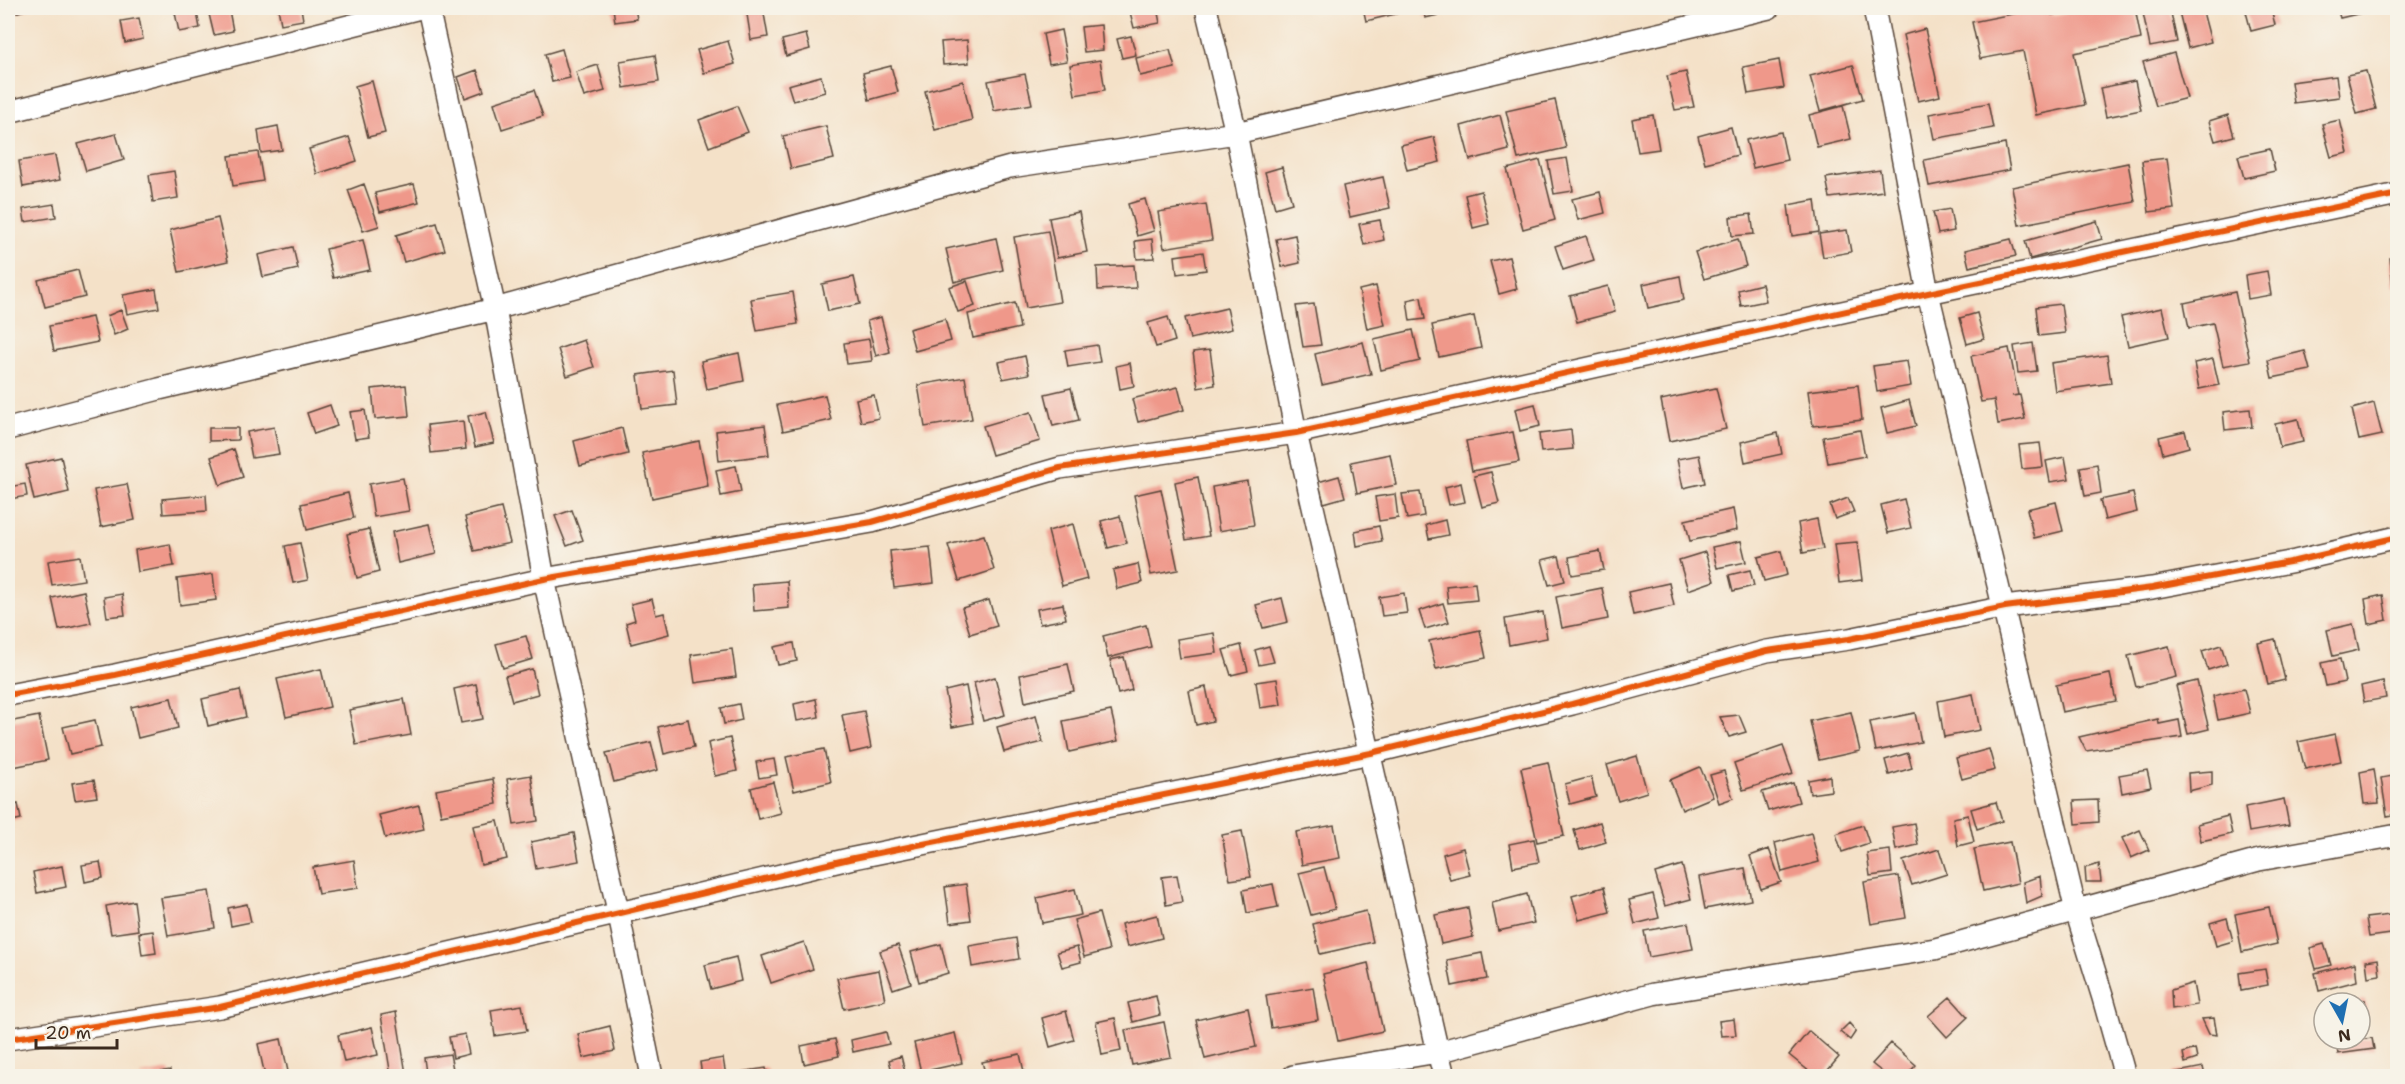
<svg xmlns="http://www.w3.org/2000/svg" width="2405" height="1084" viewBox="0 0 2405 1084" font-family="'Shantell Sans',sans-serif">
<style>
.building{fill:#ef988a}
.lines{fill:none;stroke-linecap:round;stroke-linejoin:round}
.minor-casing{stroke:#574538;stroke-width:24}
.minor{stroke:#fff;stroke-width:21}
.cycleway-casing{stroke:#f7f3e8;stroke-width:10}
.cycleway{stroke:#e8590c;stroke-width:6}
</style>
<rect width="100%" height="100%" fill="#f7f3e8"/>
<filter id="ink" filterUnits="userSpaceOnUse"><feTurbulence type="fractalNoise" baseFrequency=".0167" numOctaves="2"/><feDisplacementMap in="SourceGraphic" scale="12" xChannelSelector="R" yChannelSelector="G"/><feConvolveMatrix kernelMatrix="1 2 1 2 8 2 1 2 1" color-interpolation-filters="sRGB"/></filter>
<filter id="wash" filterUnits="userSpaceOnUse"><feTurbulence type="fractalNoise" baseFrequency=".008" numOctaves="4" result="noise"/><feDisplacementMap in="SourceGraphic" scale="24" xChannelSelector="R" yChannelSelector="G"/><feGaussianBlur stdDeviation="1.35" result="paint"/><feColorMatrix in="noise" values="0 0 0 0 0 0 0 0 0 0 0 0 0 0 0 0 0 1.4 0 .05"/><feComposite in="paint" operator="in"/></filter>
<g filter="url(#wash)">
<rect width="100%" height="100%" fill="#f4e1c8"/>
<g id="blocks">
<!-- building -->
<path class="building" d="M8 8H32L8 15Z
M174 8H196L200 28 179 32Z
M278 8H301L303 20 281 24Z
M613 8H635L637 19 615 22Z
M746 8H763L768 37 751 40Z
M1129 8H1157L1160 23 1134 28Z
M1363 8H1412V10L1366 21Z
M1423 8H1468L1425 18Z
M2042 8H2050L2052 15 2091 8H2135L2141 39 2074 53 2085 105 2036 115 2023 51 1980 59 1972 22Z
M2142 8H2170L2177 42 2150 47Z
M2178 8H2202L2211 42 2188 48Z
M2245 8H2271L2275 25 2251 31Z
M2337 8H2365L2366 12 2340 18Z
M229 10 233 31 214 35 209 14Z
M139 18 143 39 125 43 121 21Z
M1101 25 1103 50 1084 52 1081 27Z
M1925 29 1940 96 1918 101 1903 35Z
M1061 30 1067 61 1049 64 1043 34Z
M806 34 810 49 786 56 782 40Z
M1131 36 1136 55 1122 58 1117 39Z
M967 40 969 63 943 65 941 42Z
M728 41 735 64 704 73 697 50Z
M562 49 570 78 552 82 545 54Z
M1170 50 1175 68 1140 76 1136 58Z
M2174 53 2187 98 2156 106 2143 62Z
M655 55 659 82 624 88 620 61Z
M1100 60 1105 90 1075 95 1070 65Z
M1779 60 1784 88 1748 94 1743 67Z
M598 65 605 91 584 97 576 72Z
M1853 65 1863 99 1820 111 1810 76Z
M891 66 898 92 869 100 863 73Z
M477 70 484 91 465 98 458 77Z
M2366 71 2376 109 2357 114 2347 75Z
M1686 72 1694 107 1675 110 1667 76Z
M1025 74 1032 104 994 111 988 81Z
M821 76 825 92 793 101 788 85Z
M2336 76 2339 97 2294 103 2291 82Z
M372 81 385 133 368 137 355 86Z
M963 81 972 120 935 130 925 91Z
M2135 81 2141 110 2106 117 2100 88Z
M534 90 543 116 502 129 494 103Z
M1555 100 1566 148 1518 159 1506 111Z
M1988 103 1993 128 1934 139 1929 114Z
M737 106 748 132 709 147 699 120Z
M1843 106 1851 139 1817 147 1809 115Z
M1500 115 1509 150 1470 160 1461 126Z
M1653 115 1659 149 1638 152 1632 119Z
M2228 115 2234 136 2215 141 2209 121Z
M2340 120 2348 153 2331 157 2322 124Z
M278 126 282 150 261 153 258 130Z
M826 126 834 159 791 169 783 136Z
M1731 127 1738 155 1705 163 1698 136Z
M1781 132 1787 160 1753 168 1746 140Z
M116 134 124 160 86 171 78 144Z
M349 137 357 161 317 174 309 149Z
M1434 137 1440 162 1407 170 1401 145Z
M2005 144 2010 170 1929 186 1924 160Z
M2270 149 2275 171 2244 178 2238 156Z
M258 152 263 181 233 186 229 156Z
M55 155 60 180 23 187 19 161Z
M1567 158 1573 191 1554 194 1548 161Z
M2167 158 2174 209 2149 212 2142 161Z
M1540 160 1555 220 1523 229 1507 169Z
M2128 163 2135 202 2019 225 2012 187Z
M1282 167 1292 203 1275 208 1265 172Z
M1880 170 1883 191 1830 198 1826 178Z
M174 171 178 198 153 202 149 175Z
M1383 177 1390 208 1350 217 1343 186Z
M364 184 379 226 363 231 348 190Z
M414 184 419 202 380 212 375 193Z
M1481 191 1489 224 1473 228 1465 195Z
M1600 192 1605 213 1578 220 1572 199Z
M1145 199 1154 231 1137 236 1128 204Z
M1815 200 1819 232 1792 236 1788 205Z
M54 204 56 217 25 222 23 209Z
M1206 204 1212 240 1164 248 1158 212Z
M1950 209 1954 231 1938 234 1933 212Z
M1079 212 1087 252 1057 258 1049 218Z
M1751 214 1754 234 1732 236 1730 217Z
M218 218 228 261 179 272 170 230Z
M1380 220 1384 240 1364 245 1359 224Z
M2097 221 2102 239 2030 259 2025 241Z
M437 223 445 250 404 262 396 235Z
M1847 230 1851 252 1823 257 1819 234Z
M1048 231 1060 302 1026 308 1014 237Z
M1295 235 1300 263 1282 267 1276 239Z
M1586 236 1594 260 1563 270 1555 246Z
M996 238 1003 270 954 282 946 249Z
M1152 239 1154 258 1137 259 1135 241Z
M1738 239 1746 266 1704 279 1695 252Z
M2011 239 2016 256 1969 267 1965 250Z
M363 240 370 270 333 278 326 249Z
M293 247 298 269 263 277 258 255Z
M1203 252 1206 270 1177 274 1175 256Z
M1509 257 1517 289 1499 294 1490 261Z
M2398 257V286L2393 287 2390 258Z
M1134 265 1136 288 1098 290 1097 267Z
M78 270 85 297 45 307 38 280Z
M2267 271 2271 295 2248 299 2245 275Z
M1680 276 1684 300 1648 308 1643 284Z
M854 277 860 304 828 311 822 284Z
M967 281 975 306 958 312 949 287Z
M1762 284 1766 301 1741 306 1738 290Z
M1376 286 1385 325 1367 329 1359 290Z
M1608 286 1615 312 1577 322 1570 296Z
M156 289 159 308 127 314 123 295Z
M793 292 798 324 757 331 751 299Z
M2235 292 2250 361 2223 366 2213 323 2189 328 2184 303Z
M1421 297 1425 319 1410 321 1407 300Z
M1015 303 1020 328 973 338 968 314Z
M1314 304 1321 345 1303 347 1296 306Z
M2061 304 2065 333 2039 336 2036 307Z
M1227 308 1232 329 1190 339 1185 318Z
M2162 308 2169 337 2128 346 2121 317Z
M121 310 128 329 114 335 107 316Z
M1977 313 1984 339 1967 344 1960 318Z
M1474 316 1481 348 1439 357 1432 325Z
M92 317 98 342 54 351 49 326Z
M881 317 890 352 876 356 867 321Z
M1168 317 1175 341 1156 347 1148 323Z
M945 319 951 341 915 351 909 329Z
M1413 330 1420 361 1381 370 1374 339Z
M869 339 872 361 847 364 844 343Z
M584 340 594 367 567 376 558 349Z
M1363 342 1371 374 1322 385 1315 354Z
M2033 343 2037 371 2018 373 2014 346Z
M1097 345 1100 362 1068 367 1065 350Z
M2009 348 2018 395 2012 396 2020 395 2025 419 1998 424 1994 400 1981 402 1971 356Z
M1210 350 1215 385 1198 388 1193 352Z
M2305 351 2310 370 2272 378 2268 360Z
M739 353 744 381 707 389 701 361Z
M2107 355 2111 383 2055 391 2051 363Z
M1025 356 1029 374 1003 379 999 362Z
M2213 359 2219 385 2199 389 2194 363Z
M1907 361 1911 386 1877 392 1873 366Z
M1130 363 1134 386 1120 389 1116 366Z
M673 370 677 405 642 409 638 375Z
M965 377 972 419 925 427 918 385Z
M406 385 409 416 375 419 372 389Z
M1858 385 1862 420 1813 426 1808 391Z
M1178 387 1184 410 1138 422 1132 399Z
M1071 388 1079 420 1053 426 1045 394Z
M1716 388 1726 429 1669 441 1661 400Z
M825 395 831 420 783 431 777 405Z
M874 395 879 418 861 422 856 399Z
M1909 400 1916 426 1887 433 1881 408Z
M2374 403 2382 435 2359 440 2352 409Z
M1535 404 1540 426 1520 431 1515 409Z
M330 405 337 426 314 434 307 413Z
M2250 409 2252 427 2225 430 2223 412Z
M365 410 369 437 355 439 350 412Z
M486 412 494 443 475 447 468 416Z
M1031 412 1040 441 992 455 983 426Z
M2298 419 2303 442 2280 447 2275 424Z
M463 421 466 449 431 453 428 425Z
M765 425 769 455 719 461 716 431Z
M274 427 279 454 252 458 247 432Z
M209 428H238V440L209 441Z
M622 428 628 454 580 466 574 441Z
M1571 430 1573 449 1541 452 1539 434Z
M1860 430 1865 456 1828 463 1823 437Z
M2185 431 2189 447 2163 454 2159 437Z
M1513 432 1519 462 1472 471 1466 441Z
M1778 433 1782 454 1745 462 1741 442Z
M699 441 708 486 652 498 642 453Z
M2040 443 2043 467 2022 469 2019 445Z
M234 449 243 477 220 485 211 457Z
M1390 454 1396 485 1357 493 1351 462Z
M1699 455 1705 483 1683 488 1677 459Z
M61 457 69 492 34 500 26 465Z
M2065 457 2069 479 2050 482 2046 461Z
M2097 464 2101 493 2085 496 2080 467Z
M736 466 741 492 721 496 716 470Z
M1491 472 1499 503 1482 507 1474 476Z
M1339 476 1345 497 1324 503 1318 482Z
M1198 477 1209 536 1186 540 1175 482Z
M403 478 409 511 374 517 369 484Z
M1247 481 1254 525 1219 531 1212 487Z
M1461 483 1465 502 1449 505 1445 487Z
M25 484 27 496 10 499 8 487Z
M127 484 135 520 101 527 94 490Z
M1161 489 1178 570 1151 575 1134 495Z
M1420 492 1424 516 1407 519 1402 494Z
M348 493 354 518 307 530 301 504Z
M2133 493 2137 512 2105 520 2100 500Z
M1395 494 1398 518 1379 521 1375 497Z
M206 495 207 511 163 514 162 499Z
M1848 498 1854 512 1835 519 1830 505Z
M1904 499 1911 528 1888 533 1881 505Z
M2056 502 2063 531 2034 538 2027 509Z
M501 508 510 543 474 551 465 517Z
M1733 509 1737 530 1690 541 1685 520Z
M572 510 583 540 567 546 555 516Z
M1120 516 1127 543 1108 548 1101 521Z
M1817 519 1823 549 1803 553 1798 523Z
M1445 520 1448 535 1429 539 1426 525Z
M429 524 436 554 398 563 392 532Z
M1073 524 1087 579 1062 586 1048 531Z
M1379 526 1382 541 1357 546 1355 531Z
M369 529 379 572 357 578 347 534Z
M984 535 994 570 959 581 948 545Z
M1741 541 1746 562 1717 568 1712 547Z
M1857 542 1862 580 1839 583 1834 544Z
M300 543 308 580 293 583 285 546Z
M170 544 174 566 138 572 135 550Z
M930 547 934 583 894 588 890 551Z
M1600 551 1604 570 1572 575 1569 557Z
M1781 551 1787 575 1764 581 1758 557Z
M1705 552 1714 581 1688 590 1679 560Z
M80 556 84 580 52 585 48 561Z
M1559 556 1565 581 1549 585 1542 560Z
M1138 564 1142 583 1117 589 1113 570Z
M1750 570 1754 586 1733 591 1729 575Z
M213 574 216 600 180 605 177 579Z
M787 581 789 608 754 611 752 584Z
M1475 583 1477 600 1448 603 1446 586Z
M1669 583 1674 606 1633 615 1628 592Z
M1602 588 1608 619 1562 628 1556 597Z
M84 591 91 623 59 630 52 598Z
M1404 593 1407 613 1382 616 1379 597Z
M122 594 125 615 107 617 104 597Z
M2383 595 2387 620 2369 624 2365 599Z
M1282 598 1288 622 1263 628 1256 605Z
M652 599 656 615 664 613 669 634 631 644 626 623 635 620 631 604Z
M989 600 997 626 970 634 962 608Z
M1443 603 1449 622 1425 629 1419 611Z
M1063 604 1066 619 1040 624 1037 609Z
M1543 612 1547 638 1509 645 1505 619Z
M2353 624 2359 650 2333 656 2327 630Z
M1146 625 1151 647 1108 658 1103 636Z
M1480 630 1486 658 1436 669 1429 641Z
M1214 633 1217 653 1180 658 1177 639Z
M526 636 533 659 503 668 496 644Z
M2275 639 2285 680 2268 684 2258 643Z
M794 643 797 661 778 665 774 647Z
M1241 645 1248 671 1231 675 1223 650Z
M2221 645 2227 664 2208 670 2202 651Z
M1269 646 1274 662 1259 665 1255 650Z
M2169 646 2176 677 2136 687 2128 656Z
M732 649 736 677 695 683 691 655Z
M1124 657 1132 690 1118 694 1110 660Z
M2340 659 2345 682 2326 686 2321 663Z
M1068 664 1074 691 1025 702 1020 675Z
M321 669 330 707 286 717 277 679Z
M532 669 538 694 512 701 505 676Z
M2110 674 2116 701 2062 712 2056 685Z
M995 677 1005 715 983 721 974 683Z
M1277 679 1281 705 1260 708 1256 682Z
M2197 681 2209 729 2188 734 2176 686Z
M2383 681 2386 698 2364 702 2361 686Z
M476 684 483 719 461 723 454 689Z
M966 686 973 723 952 727 945 691Z
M1206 687 1213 721 1196 725 1189 691Z
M2244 689 2250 713 2218 720 2213 696Z
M240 690 246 717 208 726 202 699Z
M1973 694 1980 730 1944 737 1938 701Z
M171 698 178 728 138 738 131 707Z
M404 699 411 735 356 745 349 710Z
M816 699 819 717 797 721 794 704Z
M739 704 742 720 724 724 721 708Z
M864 711 871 748 850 753 842 715Z
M1111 711 1118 741 1069 752 1063 721Z
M1851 712 1860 751 1819 760 1810 721Z
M1915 713 1921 742 1876 751 1870 722Z
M1739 715 1746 732 1729 737 1720 717Z
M39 716 48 760 8 768V722Z
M1036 716 1043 742 1004 752 997 727Z
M688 719 694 747 664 754 658 727Z
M2158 719 2159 724 2179 720 2182 737 2086 751 2079 737Z
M95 720 101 747 70 754 63 727Z
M2335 734 2341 761 2305 769 2298 742Z
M730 738 737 771 715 776 708 743Z
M651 742 658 770 614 782 606 753Z
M1783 746 1793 774 1743 790 1734 763Z
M824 749 831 782 794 791 786 757Z
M1989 749 1995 770 1962 779 1956 758Z
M1908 753 1912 768 1889 775 1885 760Z
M1637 756 1647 792 1618 801 1607 765Z
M774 759 777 775 759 778 756 762Z
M1548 762 1564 836 1537 842 1521 768Z
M1700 767 1713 797 1682 810 1670 780Z
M2374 769 2379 803 2364 804 2360 772Z
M2147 770 2151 787 2122 793 2119 775Z
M1724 771 1733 798 1719 803 1710 775Z
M2212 771V785L2189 791 2188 773Z
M531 775 538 821 514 825 507 779Z
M2398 775V814L2387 816 2381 778Z
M1830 776 1831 791 1810 794 1808 780Z
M1591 777 1596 797 1570 804 1565 784Z
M493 779 497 804 441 815 436 790Z
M94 780 97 797 75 800 72 783Z
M773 782 781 813 758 819 751 788Z
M1793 783 1799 802 1768 811 1762 792Z
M2284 799 2289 825 2249 832 2245 807Z
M2098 800 2099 822 2076 824 2074 801Z
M1996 802 2002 821 1977 829 1971 809Z
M18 804 21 819 8 822V806Z
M419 805 424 829 385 838 379 815Z
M1968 815 1974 842 1958 846 1953 818Z
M2228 816 2232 834 2201 841 2197 824Z
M498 821 507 859 481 865 473 826Z
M1600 822 1606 842 1580 850 1574 830Z
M1914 823 1918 845 1896 850 1892 827Z
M1334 825 1340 858 1302 865 1296 832Z
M1863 825 1869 843 1842 852 1836 834Z
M2140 830 2149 850 2131 858 2122 838Z
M1242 831 1251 877 1230 880 1222 835Z
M574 833 579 861 536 869 531 842Z
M1811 833 1819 862 1782 872 1775 843Z
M1534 839 1539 862 1513 867 1509 844Z
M2010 842 2018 883 1983 891 1974 849Z
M1463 848 1470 875 1450 880 1443 854Z
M1769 849 1781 882 1761 889 1750 856Z
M1939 849 1947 874 1912 885 1903 861Z
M1890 850 1892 873 1870 876 1867 853Z
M354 860 358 888 318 894 313 867Z
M100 862 103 878 85 882 82 865Z
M2099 864 2101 882H2086L2085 868Z
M1682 865 1691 899 1665 906 1655 873Z
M62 866 66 887 37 893 33 872Z
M1324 867 1335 909 1311 915 1299 873Z
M1745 868 1751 900 1705 909 1699 877Z
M1177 875 1182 902 1166 905 1162 877Z
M1899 876 1906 918 1871 924 1864 882Z
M2040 876 2042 896 2026 903 2023 882Z
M966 884 971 920 950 923 945 887Z
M1273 884 1278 907 1247 913 1243 890Z
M1604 887 1610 912 1579 920 1572 896Z
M1075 889 1081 915 1042 923 1037 898Z
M209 891 215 928 168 936 161 898Z
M1527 894 1534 923 1498 931 1492 903Z
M1653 894 1659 918 1635 924 1629 900Z
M134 901 138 930 111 934 106 906Z
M247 904 251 922 231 926 228 908Z
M2269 907 2277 944 2242 952 2235 914Z
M1468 908 1473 937 1441 944 1435 915Z
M1366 911 1373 942 1320 954 1313 924Z
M1099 913 1109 950 1084 957 1074 920Z
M2398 914V933L2369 937 2366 918Z
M1157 915 1162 938 1127 947 1121 924Z
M2227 918 2233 941 2216 946 2210 923Z
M1688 923 1693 949 1649 957 1644 931Z
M153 931 156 953 142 955 139 933Z
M1016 938 1019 959 972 967 969 946Z
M804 942 813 969 771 983 762 956Z
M941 944 948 973 919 982 911 952Z
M2324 944 2331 965 2316 969 2310 948Z
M898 945 911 983 893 989 880 951Z
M1077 947 1081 962 1062 967 1057 952Z
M1482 953 1487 979 1452 986 1447 960Z
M736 957 741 981 711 989 705 965Z
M2378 959 2380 975 2368 977 2366 961Z
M1368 963 1383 1031 1338 1041 1323 974Z
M2355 963 2357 981 2319 991 2315 973Z
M2265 969 2268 985 2241 990 2239 973Z
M879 970 885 1000 844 1009 837 978Z
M2193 983 2197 1005 2172 1009 2171 990Z
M1313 987 1318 1020 1271 1028 1266 995Z
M1156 996 1160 1015 1133 1022 1128 1003Z
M1950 997 1968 1017 1947 1037 1928 1016Z
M2365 1000 2367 1014 2360 1016V1003L2354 1002Z
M522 1005 527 1031 495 1036 491 1010Z
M1248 1008 1256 1047 1205 1059 1196 1020Z
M1066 1011 1074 1040 1050 1047 1042 1018Z
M396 1012 406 1074 391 1076 381 1015Z
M1115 1018 1121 1051 1102 1055 1096 1022Z
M2214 1018 2217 1035 2209 1034 2202 1019Z
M1734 1019 1736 1035 1721 1036 1719 1021Z
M1164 1022 1171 1057 1132 1065 1125 1030Z
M1849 1023 1856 1031 1850 1040 1840 1032Z
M610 1026 615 1051 583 1058 578 1034Z
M372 1027 378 1055 344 1062 338 1035Z
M1809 1031 1839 1057 1823 1076H1815L1789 1055Z
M886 1032 889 1044 853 1052 851 1040Z
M955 1033 962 1063 921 1072 914 1043Z
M465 1034 469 1054 453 1058 449 1037Z
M2372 1038 2374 1049 2338 1054 2336 1043Z
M281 1039 289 1076H265L258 1044Z
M835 1039 839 1056 804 1064 801 1046Z
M1891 1043 1916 1065 1906 1076H1887L1872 1064Z
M2195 1049 2197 1059 2185 1063 2183 1053Z
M450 1054 453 1069 426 1073 424 1058Z
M1020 1054 1025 1076H986L982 1062Z
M901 1056 906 1076H893L889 1060Z
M723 1058 726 1076H702L700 1062Z
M2203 1067 2205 1076H2173L2172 1073Z
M766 1068 768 1076H740L739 1072Z
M170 1070 171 1076H141V1075Z"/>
</g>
</g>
<g filter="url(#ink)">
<use href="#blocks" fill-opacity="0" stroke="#574538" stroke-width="1.5"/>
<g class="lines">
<!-- minor casing -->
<g class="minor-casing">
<path id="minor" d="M428 8 495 309 544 579 618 911 652 1076
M1206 8 1236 133 1296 433 1438 1052 1653 994 1935 949 2259 860 2398 835
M1874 8 1928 293 2076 911 2103 998 2125 1076
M8 112 420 8
M8 429 159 389 495 309 1010 167 1236 133 1769 8
M8 695 115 675 544 579 872 522 1060 468 1296 433 1928 293 2398 194
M8 1039 220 1007 849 859 1371 753 1572 704 1767 651 1849 639 2005 607 2152 588 2295 561 2398 537
M1293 1076 1438 1052 1444 1076"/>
</g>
<!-- minor -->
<use href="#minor" class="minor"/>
<!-- cycleway casing -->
<g class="cycleway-casing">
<path id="cycleway" d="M8 695 115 675 544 579 872 522 1060 468 1296 433 1928 293 2398 194
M8 1039 220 1007 849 859 1371 753 1572 704 1767 651 1849 639 2005 607 2152 588 2295 561 2398 537"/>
</g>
<!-- cycleway -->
<use href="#cycleway" class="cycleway"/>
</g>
</g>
<!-- margin -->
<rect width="2405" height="1084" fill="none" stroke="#f7f3e8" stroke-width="30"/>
<!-- north arrow -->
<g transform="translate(2342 1021) rotate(171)"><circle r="28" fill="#f7f3e8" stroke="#aca397" stroke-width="1.5"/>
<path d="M0-4.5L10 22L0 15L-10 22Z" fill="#1f6fb2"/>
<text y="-9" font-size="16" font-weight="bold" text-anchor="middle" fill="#3b2a1e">N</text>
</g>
<!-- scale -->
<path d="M36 1039v9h81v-9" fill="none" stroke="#3b2a1e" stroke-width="3"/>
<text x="45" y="1039" font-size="18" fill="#3b2a1e" stroke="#f7f3e8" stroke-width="4.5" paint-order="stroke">20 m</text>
</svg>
